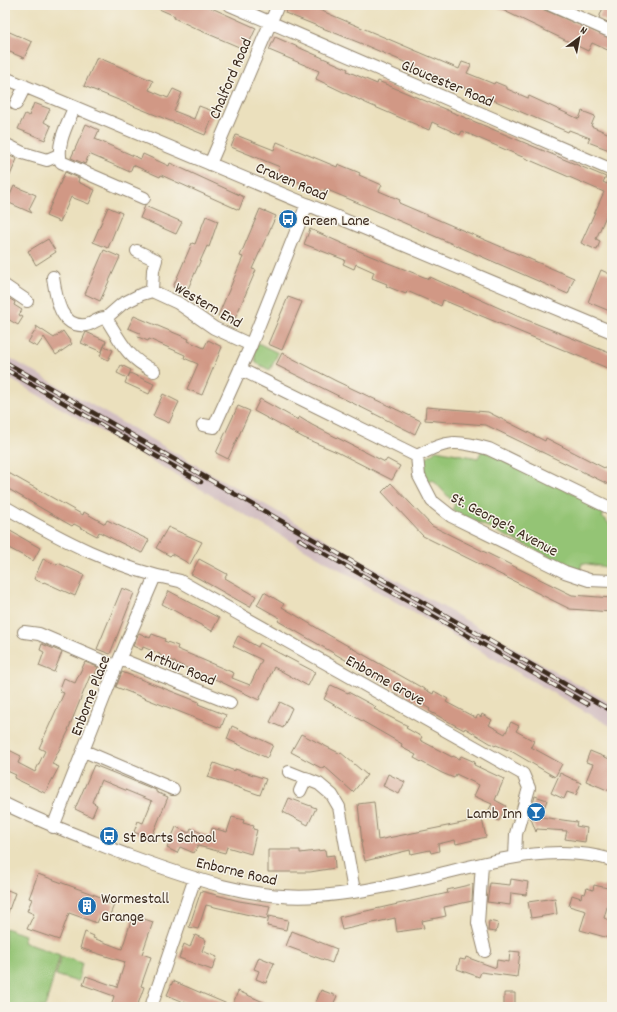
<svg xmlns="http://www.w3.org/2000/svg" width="617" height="1012" viewBox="0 0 617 1012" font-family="Dekko,sans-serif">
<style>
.industrial{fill:#d2bec1}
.green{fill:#94c474;stroke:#687749}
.building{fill:#d19885}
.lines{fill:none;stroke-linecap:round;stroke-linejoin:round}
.minor-casing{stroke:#93856e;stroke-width:14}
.minor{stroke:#fff;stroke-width:12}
.rail-casing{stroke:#3b2a1e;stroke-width:4.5}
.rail{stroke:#f7f3e8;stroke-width:3;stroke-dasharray:9;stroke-linecap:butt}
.labels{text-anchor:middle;stroke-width:3;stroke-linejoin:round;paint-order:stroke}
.street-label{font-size:16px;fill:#3b2a1e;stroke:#f7f3e8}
.poi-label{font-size:16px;fill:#3b2a1e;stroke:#f7f3e8;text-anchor:start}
</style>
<rect width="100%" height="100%" fill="#f7f3e8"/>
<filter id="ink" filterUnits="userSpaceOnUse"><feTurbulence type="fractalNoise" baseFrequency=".025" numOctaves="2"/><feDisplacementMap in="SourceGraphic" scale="8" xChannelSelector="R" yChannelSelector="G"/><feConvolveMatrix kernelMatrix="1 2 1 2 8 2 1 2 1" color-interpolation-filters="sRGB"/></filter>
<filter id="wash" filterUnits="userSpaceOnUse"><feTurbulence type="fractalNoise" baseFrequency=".012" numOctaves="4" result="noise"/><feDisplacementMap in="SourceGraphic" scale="16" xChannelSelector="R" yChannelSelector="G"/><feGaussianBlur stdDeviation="0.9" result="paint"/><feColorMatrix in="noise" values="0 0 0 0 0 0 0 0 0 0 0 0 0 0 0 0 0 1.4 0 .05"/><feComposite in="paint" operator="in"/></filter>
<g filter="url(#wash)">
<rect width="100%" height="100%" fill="#ebe0bd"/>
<!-- industrial -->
<path class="industrial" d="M5 355 612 704V727L5 376Z"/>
<!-- green -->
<path class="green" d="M258 343 278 353 270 370 256 363 254 352Z
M436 450 478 458 482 450 607 509 602 517 612 526V568L582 563 580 571 452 510 455 504 433 480 427 483 424 475V460Z
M5 928 25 935 23 942 60 955 45 1007H5Z
M61 956 82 963 78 982 56 975Z"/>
<g id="blocks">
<!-- building -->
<path class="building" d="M150 5H205L256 28 246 50 199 30 174 18 175 16Z
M288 5H308L459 69 462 62 471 65 467 73 494 84 495 82 507 87V89L528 98 529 96 579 119 582 111 595 116 591 126 612 135V151L588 142 590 138 569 130 568 132 360 43 285 13Z
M492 5H531L547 11 612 39V52L592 43 588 51Z
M604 5H612V24L599 18Z
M5 30 32 42 24 58 5 50Z
M275 37 348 69 347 71 377 84 378 81 606 177 603 182 607 184 610 177H612V202L596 239 600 241 597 250 581 243 604 192 462 131 460 135 432 122 429 130 368 104 316 79 319 71 269 50Z
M97 57 153 81 149 90 168 98 173 89 182 93 174 111 194 119 199 106 215 112 205 135 84 86Z
M34 103 50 109 44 122 51 126 45 140 18 129 25 114 29 116Z
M86 124 99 130 95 139 141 159 143 154 169 166 170 163 244 197 239 210 161 175 160 177 133 165 130 172 89 154 85 164 71 158Z
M236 135 274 150 277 142 337 167 338 164 360 173 359 175 382 185 379 191 400 200 399 203 574 278 568 294 349 199 325 189 323 192 277 173 280 167 231 147Z
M5 154 17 159 5 187Z
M65 172 79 178 78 182 95 190 89 204 71 197 60 222 46 216Z
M14 186 36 195 29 209 32 213 7 202Z
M145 206 182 222 176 234 140 218Z
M108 207 122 213 108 248 93 242Z
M260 209 276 216 252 269 256 270 233 323 218 316 243 257 240 256Z
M206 216 218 221 209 247 207 246 186 293 173 287 192 243 195 244Z
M310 229 368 255 429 279 430 277 517 316 612 354V370L443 300 441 306 407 291 406 294 386 286 387 284 372 278 374 272 356 264 354 269 343 264 345 260 304 244Z
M48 239 56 252 36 265 28 251Z
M104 250 120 257 100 301 85 294Z
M601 270 612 275V312L588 302Z
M5 296 15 302 14 305 22 310 19 315 23 317 18 325 6 318 5 320Z
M288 297 302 302 282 350 268 344Z
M134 316 189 339 188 341 204 348 208 340 222 347 202 395 187 389 198 364 184 358 185 355 149 339 148 341 138 337 140 333 128 328Z
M36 326 54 338 63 331 72 344 56 355 44 337 37 347 28 342 37 328Z
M86 332 106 341 102 352 81 343Z
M104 346 113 350 108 360 100 356Z
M282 353 336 381 421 421 415 434 276 365Z
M121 365 131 370 128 377 130 373 154 384 149 394 125 383 127 378 117 373Z
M163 394 179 402 169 423 153 416Z
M260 399 298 420 299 417 312 425 385 462 387 459 400 466 392 480 337 452 304 438 254 411Z
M238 406 250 411 228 459 216 453Z
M426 407 488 412 545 441 546 438 612 472V486L486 425 425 420Z
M5 471 83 515 84 512 105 524 107 520 149 540 142 553 99 532 97 536 74 524 72 526 5 487Z
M391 483 432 526 572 595 612 598V612L570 609 423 536 382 492Z
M168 527 202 542 190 564 172 554 170 556 156 548Z
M5 528 40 548 33 561 5 546Z
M43 559 57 565 58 563 84 575 75 596 44 582 43 583 34 579Z
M199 559 227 574 225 578 256 596 250 607 191 574Z
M122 588 134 593 110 654 97 649Z
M169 591 219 618 212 631 162 604Z
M264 592 284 604 282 607 327 634 433 694 434 691 448 699 446 702 476 718 478 715 481 717 482 714 492 720 489 725 505 734 511 722 519 726 516 731 534 741 531 747 562 764 555 777 511 751 496 745 495 746 465 728 464 730 429 711 430 709 401 692 278 621 280 618 257 605Z
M139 633 150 638 152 634 165 639 164 641 178 646 177 649 234 673 232 678 250 685 262 660 233 646 238 636 258 647 260 643 315 672 308 686 274 667 259 700 217 680 175 663V662L160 656V654L143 647 142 650 133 646Z
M42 644 62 652 54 672 39 666 44 652 40 650Z
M85 662 98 667 94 677 90 676 68 730H69L52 764 59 767 45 793 14 778 16 775 5 770V748L21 756 18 763 35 772 45 751 39 748 64 693 59 691 64 678 75 683Z
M122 672 199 702 198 704 226 715 221 728 116 687Z
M331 685 348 693V692L376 707 374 709 408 726 406 728 422 737 420 740 452 757 453 756 459 759 461 756 475 762 474 765 504 779 495 800 506 806 499 821 486 815 492 804 474 796 479 785 456 774 454 778 442 773 414 758 416 755 401 747 402 744 324 699Z
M280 702 292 708 283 728 270 722Z
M232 726 273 745 267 758 227 739Z
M301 734 339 753 340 752 367 775 353 792 324 766 323 769 291 752Z
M590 751 612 760V792L586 781 593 764 586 762Z
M214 763 235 771V769L266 779 260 795 208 777Z
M94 765 156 790V792L168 797 151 839 134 832 138 821 143 823 152 801 101 780 92 802 97 805 92 817 75 809Z
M560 773 581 783 576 795 567 792 564 799 551 793Z
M388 774 405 782 399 794 383 786Z
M535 796 547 800 541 817 577 822 576 826 587 828 585 842 565 839 567 831 537 829 536 832 530 816Z
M289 798 316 808 308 825 283 812Z
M374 802 378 840 482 819 486 837 456 844 455 840 438 844 439 851 431 853 430 850 411 854 410 850 365 861 361 844 362 843 358 804Z
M232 817 244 820 243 823 254 826 253 829 257 830 251 854 227 847 225 853 198 846 194 853 180 847 177 853 167 848 176 827 189 833 191 828 210 837 212 828 227 832Z
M268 850H300V853L325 850 326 856 334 855 335 868 310 872H268Z
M38 874 106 899 105 902 114 905 109 917 101 914 97 923 69 913 59 940 27 929 34 914 27 911 32 899 29 898Z
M511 879 528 882 526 895 511 893 510 905 487 902 490 883 510 885Z
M473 884 472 901 444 907 446 916 422 921 424 928 397 932 395 918 342 930 339 917 448 893 447 890Z
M594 885 612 889 604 918 612 921V939L580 930 586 911 569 906 572 895 581 898 582 893 585 894 587 888 593 890Z
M5 889 15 893 6 918H5Z
M201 891 239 901 270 906 267 919 206 905 198 929 189 927Z
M555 898 557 914 531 918 528 902Z
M133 915 153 922 142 954 151 957 141 986 144 987 137 1007H111L114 996 83 985 86 976 117 987 125 962 80 948 85 932 94 936 93 938 122 949Z
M269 916 288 920 286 930 267 926Z
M489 921 498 923 496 932 488 931Z
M292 931 337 949 332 963 286 946Z
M195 935 206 940 202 951 217 957 212 970 179 958 184 944 190 947Z
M510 951 520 952 517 977 481 972 479 977 457 969 460 959 465 960 466 957 496 968 497 960 509 962Z
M259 957 274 963 266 983 256 979 259 971 254 969Z
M173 981 232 1006 238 991 275 1007H196L167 995Z
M321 990 337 996 332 1007H314Z
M504 993H515V1007H504Z"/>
</g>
</g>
<g filter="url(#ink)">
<use href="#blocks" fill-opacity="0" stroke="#93856e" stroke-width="1"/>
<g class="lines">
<!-- minor casing -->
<g class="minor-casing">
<path id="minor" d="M230 5 612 170
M551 5 612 32
M5 78 612 332
M16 104 25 86
M74 108C67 125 56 144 61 162L144 198
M5 144 23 153 47 160 59 155
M210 164 278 5
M137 251 156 260 153 270 152 291
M53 277C56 296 59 328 86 325 94 324 98 317 106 318 121 342 127 358 154 371
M5 286 27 301
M106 318 122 304 142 294 152 291 178 303 214 328 251 345
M240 369 417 456
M203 425 214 427 251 345 307 204
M417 456 419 476 432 501 451 516 565 572 589 580 612 581
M417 456C446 440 457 440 489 449L612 509
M5 507C62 540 116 569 180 581L523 774 529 788 516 834 515 857
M24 632 39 634 116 667
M120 659 230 703
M84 751 173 789
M289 772 319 784 332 795 339 807 354 891
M300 791 306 778
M5 804C45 824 86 839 127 855 188 877 252 901 317 896 355 894 395 885 432 876 489 862 554 842 612 860
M53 827 116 667 155 576
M482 864 478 923 485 951
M151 1007 195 878"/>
</g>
<!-- minor -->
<use href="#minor" class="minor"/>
<!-- rail casing -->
<g class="rail-casing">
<path id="rail" d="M5 362 612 711
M5 369 201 482
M299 539 587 704"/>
</g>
<!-- rail -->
<use href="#rail" class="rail"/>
</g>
</g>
<!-- icons -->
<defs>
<g id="bus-disc" transform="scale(1)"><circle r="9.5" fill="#1f6fb2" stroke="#f7f3e8"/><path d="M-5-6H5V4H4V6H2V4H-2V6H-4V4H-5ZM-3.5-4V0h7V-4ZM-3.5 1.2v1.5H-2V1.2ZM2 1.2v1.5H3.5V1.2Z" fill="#fff"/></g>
<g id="bar-disc" transform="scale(1)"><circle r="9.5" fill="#1f6fb2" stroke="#f7f3e8"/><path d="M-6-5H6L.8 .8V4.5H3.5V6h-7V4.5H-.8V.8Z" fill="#fff"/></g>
<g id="building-disc" transform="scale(1)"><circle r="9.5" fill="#1f6fb2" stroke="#f7f3e8"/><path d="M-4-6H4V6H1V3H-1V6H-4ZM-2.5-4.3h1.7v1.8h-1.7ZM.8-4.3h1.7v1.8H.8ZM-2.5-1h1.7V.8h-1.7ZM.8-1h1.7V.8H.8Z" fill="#fff"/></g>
</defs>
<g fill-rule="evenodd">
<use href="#bus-disc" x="288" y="219"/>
<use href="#bar-disc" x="536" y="812"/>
<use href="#bus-disc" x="109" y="836"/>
<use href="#building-disc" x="87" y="906"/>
</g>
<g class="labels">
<!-- street labels -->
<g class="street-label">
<text transform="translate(229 78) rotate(-67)" y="6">Chalford Road</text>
<text transform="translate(448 82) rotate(23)" y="6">Gloucester Road</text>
<text transform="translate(292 180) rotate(23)" y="6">Craven Road</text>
<text transform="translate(209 304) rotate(30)" y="6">Western End</text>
<text transform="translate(505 523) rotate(28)" y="6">St. George's Avenue</text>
<text transform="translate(181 666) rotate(22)" y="6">Arthur Road</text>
<text transform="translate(386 679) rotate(29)" y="6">Enborne Grove</text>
<text transform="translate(89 695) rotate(-69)" y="6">Enborne Place</text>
<text transform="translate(237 870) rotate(13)" y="6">Enborne Road</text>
</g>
<!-- poi labels -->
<g class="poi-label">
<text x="302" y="225">Green Lane</text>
<text x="522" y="818" text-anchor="end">Lamb Inn</text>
<text x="123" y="842">St Barts School</text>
<text x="101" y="903">Wormestall<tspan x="101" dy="18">Grange</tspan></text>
</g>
</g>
<!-- margin -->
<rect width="617" height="1012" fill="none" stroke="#f7f3e8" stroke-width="20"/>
<!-- north arrow -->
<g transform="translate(579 38) rotate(32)" stroke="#f7f3e8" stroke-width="3" paint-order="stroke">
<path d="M0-3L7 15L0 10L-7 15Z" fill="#3b2a1e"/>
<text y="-6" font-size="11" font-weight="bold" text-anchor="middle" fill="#3b2a1e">N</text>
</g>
</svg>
